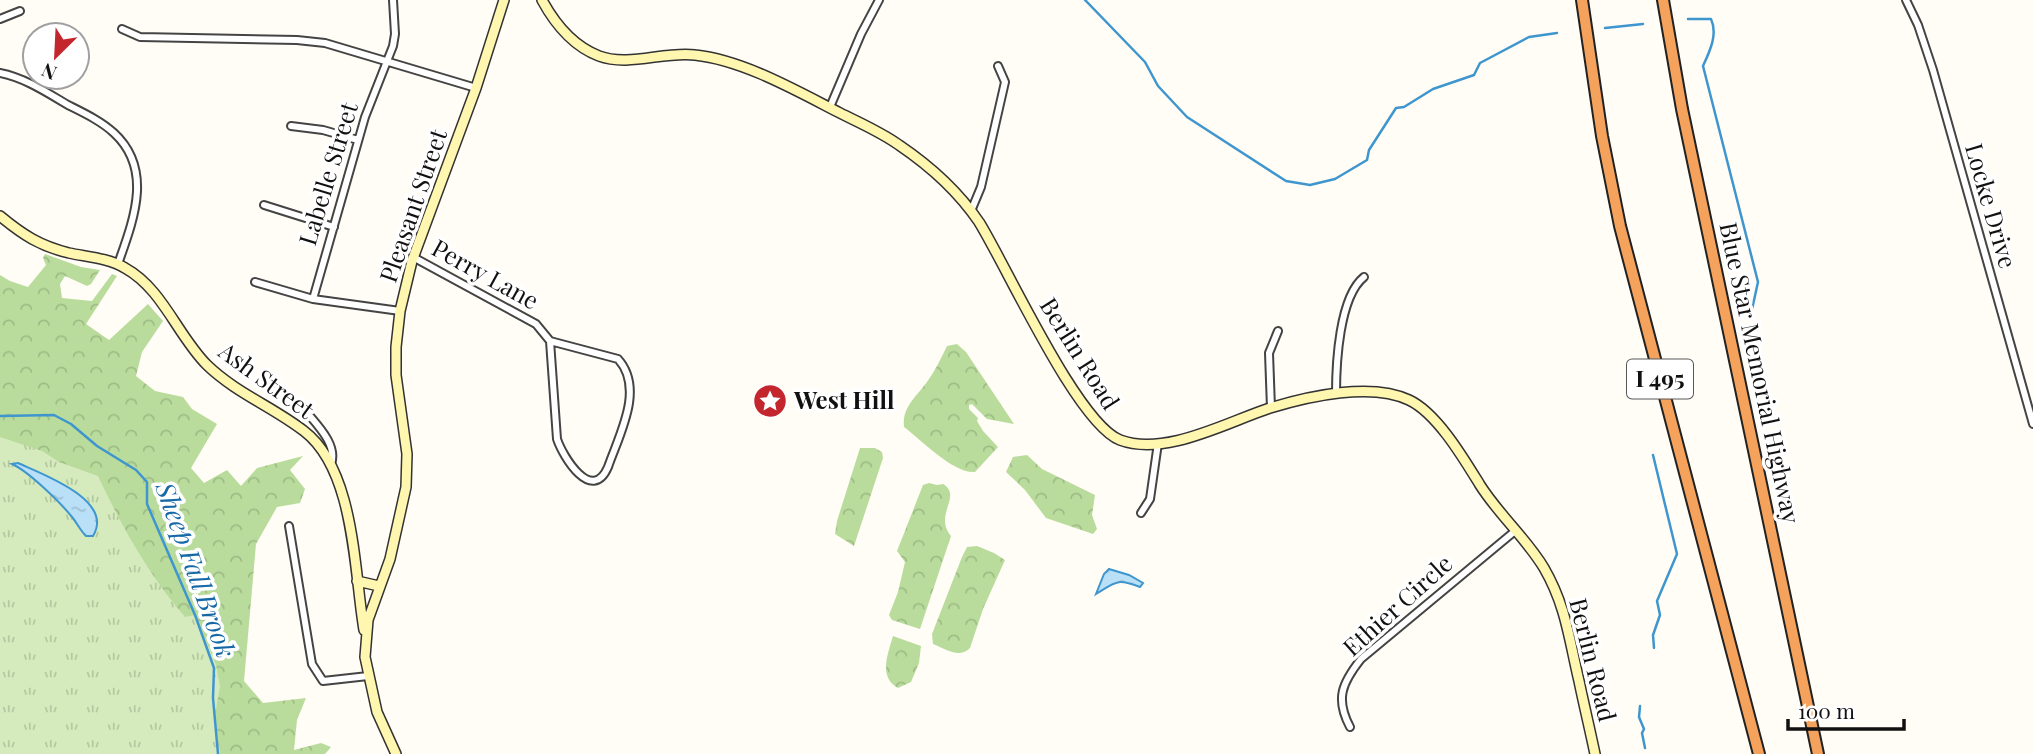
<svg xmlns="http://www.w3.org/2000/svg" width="2033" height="754" viewBox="0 0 2033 754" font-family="'Playfair Display',serif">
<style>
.forest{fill:url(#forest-crowns)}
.park{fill:url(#park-tufts)}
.water{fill:url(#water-ripples);stroke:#3f96cf;stroke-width:2}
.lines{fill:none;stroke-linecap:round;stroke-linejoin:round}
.stream{stroke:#3f96cf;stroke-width:2.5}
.street-casing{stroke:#444;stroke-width:10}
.secondary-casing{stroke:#333;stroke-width:12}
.highway-casing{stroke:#222;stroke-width:14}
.street{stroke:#fff;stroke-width:6}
.secondary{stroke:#fff6b0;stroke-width:9}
.highway{stroke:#f5a25d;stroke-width:10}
.labels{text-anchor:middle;stroke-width:7;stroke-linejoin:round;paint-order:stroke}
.shield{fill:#fff;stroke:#585858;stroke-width:2}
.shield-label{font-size:23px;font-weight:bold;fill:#111}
.street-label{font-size:24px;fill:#111;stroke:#fff}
.poi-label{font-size:24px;font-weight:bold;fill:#111;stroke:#fff;text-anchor:start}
.water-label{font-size:26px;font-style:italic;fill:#1768a6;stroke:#fff}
</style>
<defs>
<pattern id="forest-crowns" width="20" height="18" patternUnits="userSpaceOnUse" patternTransform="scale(1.75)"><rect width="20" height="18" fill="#b9dc9c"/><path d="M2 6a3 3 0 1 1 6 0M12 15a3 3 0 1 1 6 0" fill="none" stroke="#9ebc85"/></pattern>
<pattern id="park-tufts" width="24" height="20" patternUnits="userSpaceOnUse" patternTransform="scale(1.75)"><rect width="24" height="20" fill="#d5ebbd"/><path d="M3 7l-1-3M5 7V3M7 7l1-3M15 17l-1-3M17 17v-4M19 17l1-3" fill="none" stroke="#b6c8a1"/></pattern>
<pattern id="water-ripples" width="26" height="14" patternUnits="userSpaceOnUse" patternTransform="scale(1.75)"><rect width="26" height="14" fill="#b9e0f7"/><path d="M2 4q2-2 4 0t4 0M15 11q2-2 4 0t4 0" fill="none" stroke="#9ebfd3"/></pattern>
</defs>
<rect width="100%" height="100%" fill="#fffdf5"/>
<!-- forest -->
<path class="forest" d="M45 254 81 267 100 270 91 284 87 286 65 276 60 284 62 298 92 301 112 274 117 276 86 324 109 340 148 304 163 321 142 352 136 376 155 391 183 397 192 409 217 424 191 468 204 483 227 470 241 486 257 468 303 456 290 470 305 489 300 503 277 507 256 544 244 681 263 703 306 698 297 720 294 750 321 743 331 747 325 754H0V275L10 281 28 287 46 265 43 258Z
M957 344 966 352 1014 424 987 419 972 404 969 405V409L978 418 977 421 983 431 998 447 975 472C954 474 921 440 904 427 902 407 916 397 927 382 935 371 941 358 947 346Z
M860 448H875L882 452 883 458 854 546 835 534 837 521Z
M1027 455 1042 469 1095 495 1092 515 1097 529 1093 534 1046 518 1025 490 1006 472 1013 457Z
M929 483 937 485 943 484C963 496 933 515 951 536L920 629 892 620 889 615 898 592 905 562 897 551 923 485Z
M977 546 994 553 1005 560 983 609 970 648C960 659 945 649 933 644L932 634 962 557 967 547Z
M893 636 921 646 919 663 911 682 898 688C878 677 888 654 893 636Z"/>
<!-- park -->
<path class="park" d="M0 437 42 451 59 462 98 476C122 527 148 574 185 617L195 615 216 665 220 686 215 715 220 754H0Z"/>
<!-- water -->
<path class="water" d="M18 463C42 474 115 500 93 536H86C80 530 77 523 72 517 60 502 28 471 12 464Z
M1109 569 1129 575 1143 583 1140 587C1116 578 1116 582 1096 594L1104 574Z"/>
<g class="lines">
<!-- stream -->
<path class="stream" d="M1085 0 1145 62 1158 86 1187 117 1286 181 1310 185 1335 179 1367 160 1369 150 1396 108 1404 107 1433 89 1474 75 1480 63 1529 37 1557 33
M1688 19H1711C1718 34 1710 51 1703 66L1758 282 1751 314
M1605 28 1643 24
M0 416 54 415 71 424 97 446 136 470 147 482V504L195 615 214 668 213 698 218 754
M1653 455 1677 554 1657 601 1660 615 1653 635 1654 648
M1640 706 1639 717 1644 729 1642 733 1645 748"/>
<!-- street casing -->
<g class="street-casing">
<path id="street" d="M1906 0 1918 25 1933 70 2033 424
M0 19 20 11
M122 29 140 37 297 40 325 43 476 88
M0 73C25 78 46 92 68 105 84 113 101 121 114 133 154 170 133 221 118 264
M830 107 861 34 879 0
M291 126 323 130 358 140
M264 205 334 227
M971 211 981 187 1005 82 998 66
M413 257 536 324 550 341 557 439C563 457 592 504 608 467 619 435 645 389 618 359L550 341
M255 282 313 299 400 311
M313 299 365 117 393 46 395 34 393 0
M1336 394C1336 364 1339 297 1364 277
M1271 408 1269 353 1278 331
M304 409C316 424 338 444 331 464
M1141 513 1150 499 1158 443
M289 526 312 664 323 681 368 676
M1350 727C1335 699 1342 683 1361 659L1515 531"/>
</g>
<!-- secondary casing -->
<g class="secondary-casing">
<path id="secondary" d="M542 0C555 24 573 46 599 56 629 67 664 51 695 55 743 60 797 91 840 113 860 123 881 132 899 145 930 166 958 191 979 222 1007 267 1077 423 1120 440 1165 457 1227 422 1270 408 1309 396 1372 382 1409 400 1437 413 1464 459 1480 485 1499 515 1526 538 1544 568 1566 606 1569 639 1579 681 1584 705 1590 730 1595 754
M0 216C23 235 40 246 69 253 88 257 108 258 125 268 163 289 177 335 207 365 236 393 273 407 304 431 355 470 354 571 364 630
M357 581 379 586
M396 754 377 712 365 657 368 620 390 559 406 487 407 454 396 375V347L400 311 412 261 476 88 504 0"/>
</g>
<!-- highway casing -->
<g class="highway-casing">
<path id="highway" d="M1582 0 1602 136 1620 226 1759 754
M1663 0 1682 109 1818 754"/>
</g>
<!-- street -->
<use href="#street" class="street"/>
<!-- secondary -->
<use href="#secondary" class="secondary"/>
<!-- highway -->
<use href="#highway" class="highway"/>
</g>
<!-- icons -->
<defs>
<g id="sight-disc" transform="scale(1.75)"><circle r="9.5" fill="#c4262e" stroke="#fff"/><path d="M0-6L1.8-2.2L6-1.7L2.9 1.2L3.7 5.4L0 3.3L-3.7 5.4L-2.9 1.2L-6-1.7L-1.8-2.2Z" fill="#fff"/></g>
</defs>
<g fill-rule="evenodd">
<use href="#sight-disc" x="770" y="401"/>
</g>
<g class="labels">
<!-- shield labels -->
<rect class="shield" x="1627" y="359.5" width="66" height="39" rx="5"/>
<g class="shield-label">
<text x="1660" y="387">I 495</text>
</g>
<!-- street labels -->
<g class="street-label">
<text transform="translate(329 174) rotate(-73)" y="8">Labelle Street</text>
<text transform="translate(414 206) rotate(-71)" y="8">Pleasant Street</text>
<text transform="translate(1990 206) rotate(74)" y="8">Locke Drive</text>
<text transform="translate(485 275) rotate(29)" y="8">Perry Lane</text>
<text transform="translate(1079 354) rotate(58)" y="8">Berlin Road</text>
<text transform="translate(1759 373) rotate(78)" y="8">Blue Star Memorial Highway</text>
<text transform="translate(266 381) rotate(36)" y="8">Ash Street</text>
<text transform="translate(1398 606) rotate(-42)" y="8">Ethier Circle</text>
<text transform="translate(1592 660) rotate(76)" y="8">Berlin Road</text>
</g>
<!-- poi labels -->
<g class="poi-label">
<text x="794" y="409">West Hill</text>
</g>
<!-- water labels -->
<g class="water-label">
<text transform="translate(195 570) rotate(70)" y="9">Sheep Fall Brook</text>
</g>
</g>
<!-- north arrow -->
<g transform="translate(56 56) rotate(204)"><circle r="33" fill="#ffffff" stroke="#a0a0a0" stroke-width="2"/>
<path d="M0-5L12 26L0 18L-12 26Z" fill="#c4262e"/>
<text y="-10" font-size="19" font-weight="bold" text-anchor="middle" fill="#111111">N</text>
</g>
<!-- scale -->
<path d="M1788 719v10h116v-10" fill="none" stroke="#111111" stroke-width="3.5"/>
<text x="1798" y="719" font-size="21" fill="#111111" stroke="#ffffff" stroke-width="5" paint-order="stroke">100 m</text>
</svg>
